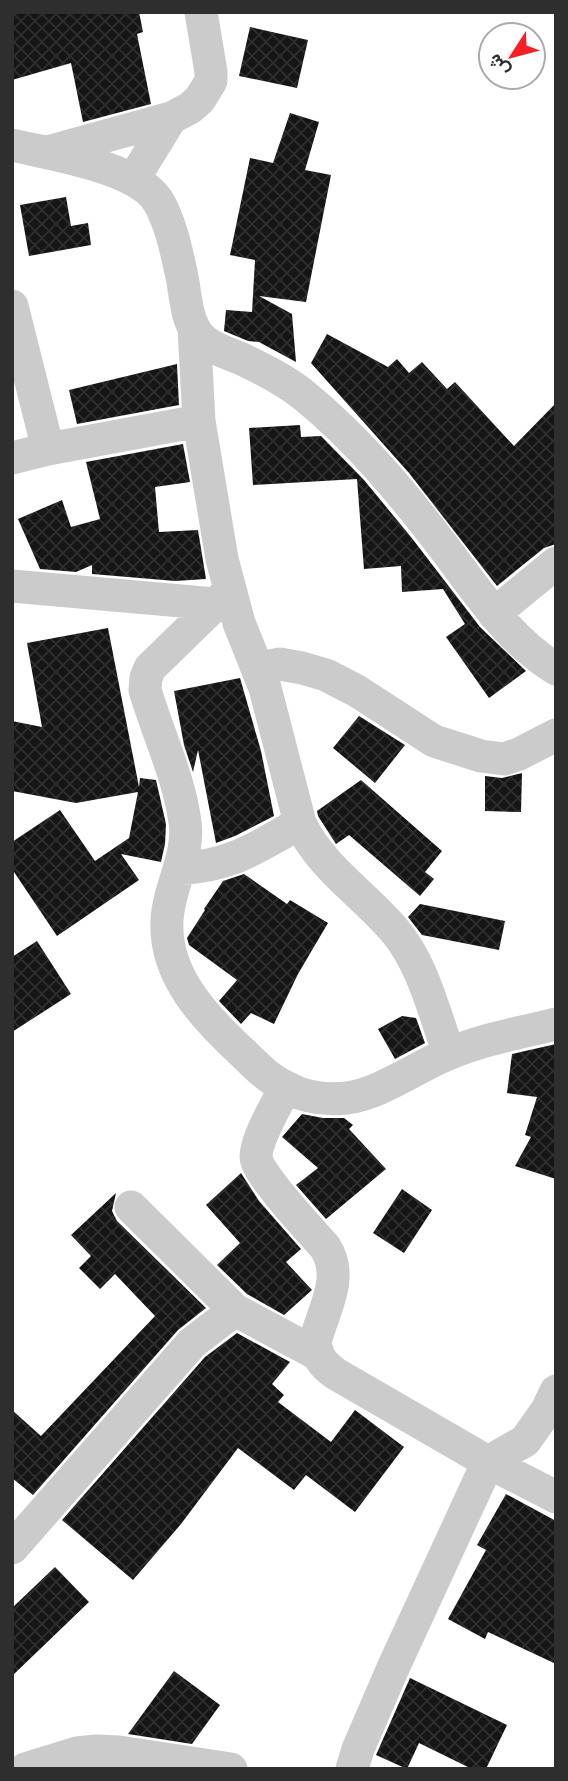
<svg xmlns="http://www.w3.org/2000/svg" width="568" height="1781" viewBox="0 0 568 1781" font-family="'Titillium Web',Vazirmatn,sans-serif">
<style>
.building{fill:url(#building-cross-hatch)}
.lines{fill:none;stroke-linecap:round;stroke-linejoin:round}
.minor{stroke:#cbcbcb;stroke-width:33}
</style>
<defs>
<pattern id="building-cross-hatch" width="8" height="8" patternUnits="userSpaceOnUse" patternTransform="scale(1.75)"><rect width="8" height="8" fill="#151515"/><path d="M0 0l8 8M0 8l8-8" fill="none" stroke="#2f2f2f"/></pattern>
</defs>
<rect width="100%" height="100%" fill="#fff"/>
<!-- building -->
<path class="building" d="M12 12H139L143 32 137 34 151 104 83 122 71 63 12 80Z
M250 27 308 40 297 88 239 76Z
M290 113 319 122 305 170 331 175 306 302 259 296 292 314 296 362 259 342 248 341 224 331 226 310 252 312 255 260 230 255 250 158 273 163Z
M66 197 71 226 88 223 91 245 29 256 20 205Z
M327 334 388 367 397 359 409 373 422 362 447 389 455 382 514 446 556 403V544L544 548 497 586 409 473 311 363Z
M177 364 179 405 77 424 69 390Z
M300 425 301 437 321 436 364 480 411 537 480 627 526 671 489 698 446 637 465 624 443 589 402 592 401 566 364 569 357 479 253 485 249 428Z
M183 444 190 482 155 487 159 532 198 530 206 579 175 581 92 574V565L76 572 40 569 18 519 62 500 71 527 100 519 86 462Z
M108 628 139 787 140 778 156 780 166 824 165 844 161 862 121 854 139 880 57 936 12 869V842L60 810 95 861 129 838 138 792 76 803 12 791V721L42 727 27 643Z
M240 678 261 751 274 816 235 836 216 843 198 750 193 772 184 745 174 691Z
M359 716 405 745 375 783 333 748Z
M522 773 521 812 485 811V776L502 778Z
M361 780 442 851 425 872 434 879 420 896 349 835 336 844 318 816 317 811Z
M244 874 287 904 290 900 328 923 298 974 274 1024 251 1013 241 1024 219 1001 237 980 189 945 187 938 205 910 204 909 223 881Z
M420 904 505 921 499 950 422 935 408 917Z
M37 941 71 994 12 1032V957Z
M402 1016 416 1018 425 1043 395 1059 378 1029Z
M556 1044V1179L515 1166 531 1137 525 1135 537 1097 507 1093 512 1054Z
M302 1114 323 1118H344L353 1125 349 1129 386 1169 326 1219 296 1185 318 1168 282 1137Z
M241 1173 259 1201 301 1249 286 1262 312 1290 284 1315 247 1294 217 1265 240 1243 206 1205Z
M402 1189 432 1210 404 1253 373 1233Z
M116 1193 112 1211 117 1221 206 1308 178 1330 33 1495 12 1478V1410L41 1436 155 1316 115 1274 100 1289 79 1268 91 1256 71 1235Z
M237 1333 290 1362 272 1384 284 1395 278 1402 331 1442 355 1410 404 1447 355 1512 306 1475 294 1490 238 1448 181 1524 133 1580 62 1520 205 1357Z
M506 1494 556 1521V1664L488 1632 485 1639 448 1619 486 1550 477 1545Z
M55 1567 89 1602 12 1676V1608Z
M174 1671 220 1705 192 1744 128 1734Z
M410 1678 507 1725 486 1769H472L419 1743 407 1769 376 1755Z"/>
<g class="lines">
<!-- minor -->
<path class="minor" d="M12 145C50 154 137 167 158 201 170 221 176 249 181 272 186 293 185 320 200 337 211 349 228 353 242 359 264 370 287 381 306 397 358 440 401 491 442 545 476 589 507 639 556 669
M48 152 171 118 190 108 200 99 211 81V72L201 12
M133 180 171 118
M12 306 48 449
M194 328 199 421 222 559 239 623 265 688 300 823C321 868 364 894 395 931 423 964 434 1013 449 1053
M12 458 48 449 199 421
M12 586 215 604
M230 590 150 668 146 678 145 690C158 734 179 777 185 822 190 856 168 888 167 921 164 976 206 1019 244 1054 258 1068 271 1081 290 1089 307 1098 328 1100 347 1098 382 1093 416 1067 448 1054 483 1039 520 1033 556 1024
M494 614 556 563
M259 668 280 664 302 668 326 675 357 691 434 741 481 756 504 759 519 754 556 735
M180 868C229 867 258 847 300 823
M285 1087C277 1105 256 1138 256 1157 256 1173 312 1232 325 1247 345 1278 323 1310 315 1342 317 1357 323 1365 336 1374L488 1462 556 1497
M131 1207 235 1310 317 1354
M12 1548 192 1343 235 1310
M25 1769 77 1753 96 1751 119 1752 231 1769
M352 1769 358 1749 393 1668 488 1462 525 1441 547 1410 556 1391"/>
</g>
<!-- border -->
<rect width="568" height="1781" fill="none" stroke="#2e2e2e" stroke-width="28"/>
<!-- north arrow -->
<g transform="translate(512 56) rotate(234)"><circle r="33" fill="#ffffff" stroke="#ababab" stroke-width="2"/>
<path d="M0-5L12 26L0 18L-12 26Z" fill="#f61f25"/>
<text y="-10" font-size="19" font-weight="bold" text-anchor="middle" fill="#2e2e2e">ش</text>
</g>
</svg>
